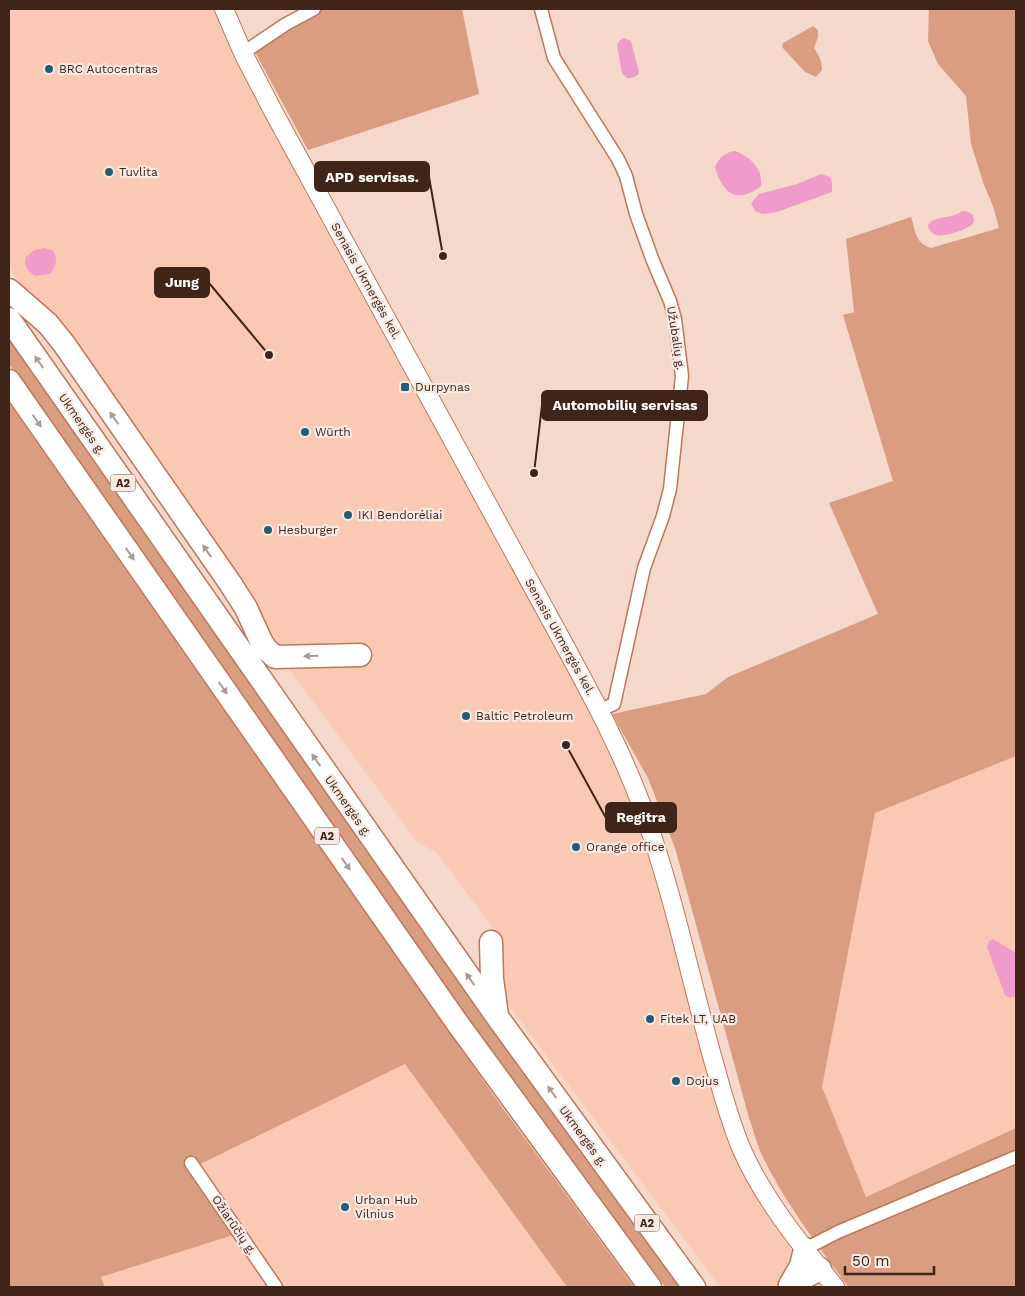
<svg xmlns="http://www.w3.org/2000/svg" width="1025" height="1296" viewBox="0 0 1025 1296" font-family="'Work Sans',sans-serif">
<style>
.built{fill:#fac9b3}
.green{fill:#d99d82}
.water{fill:#ef9ccb}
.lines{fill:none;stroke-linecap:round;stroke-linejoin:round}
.street-casing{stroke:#bc7859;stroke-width:15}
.secondary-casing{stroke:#bc7859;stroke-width:20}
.highway-casing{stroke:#bc7859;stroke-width:25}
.street{stroke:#fff;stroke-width:12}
.secondary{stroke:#fff;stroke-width:18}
.highway{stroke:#fff;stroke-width:22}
.oneway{fill:#a99c97}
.poi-dot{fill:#1f5e74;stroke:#f8e9e2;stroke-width:2}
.labels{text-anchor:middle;stroke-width:4.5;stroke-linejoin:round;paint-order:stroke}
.shield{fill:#f8e9e2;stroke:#775f55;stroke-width:1}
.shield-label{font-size:11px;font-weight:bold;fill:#402418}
.poi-label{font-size:12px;fill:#402418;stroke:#f8e9e2;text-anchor:start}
.street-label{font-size:12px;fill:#402418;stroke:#f8e9e2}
.leader{fill:none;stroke:#402418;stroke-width:2}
.callout-dot{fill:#402418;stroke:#f8e9e2;stroke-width:2}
.callout{fill:#402418;stroke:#402418;stroke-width:2}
.callout-label{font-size:14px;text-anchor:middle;font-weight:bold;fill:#fff}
</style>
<rect width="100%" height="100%" fill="#f6d8cb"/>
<!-- built -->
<path class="built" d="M20 9H215L230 47 310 201 487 523 586 700 633 802 719 1105 788 1241 791 1250 792 1259 785 1281 778 1287H723L717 1283 506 1002 501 988 499 936 437 853 417 842 285 664 9 267V13Z
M1016 756V1128L866 1197 822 1088 875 813Z
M405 1064 567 1287H105L101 1277 232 1235 187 1170Z"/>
<!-- green -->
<path class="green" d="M303 9H462L479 94 308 150 249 41Z
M929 9H1016V756L875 813 822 1087 866 1197 1016 1128V1287H848C817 1244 782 1199 760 1151 756 1141 753 1129 749 1118L675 848 648 778 612 714 706 694 728 677 878 614 829 503 893 481 843 315 854 312 846 239 911 217C916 232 915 243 931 248L999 228 993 206 984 185 971 144 966 96 938 64 928 41Z
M813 26 818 30V37L814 48C819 56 822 60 822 70L816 77 805 72 782 47 783 43Z
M9 335 684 1287H665L376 893 9 364Z
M9 403 499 1103 634 1287H567L405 1064 188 1170 233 1235 101 1277 105 1287H9Z"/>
<!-- water -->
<path class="water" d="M624 38 631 41 639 73C636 77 633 78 627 78L622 73 617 45 620 40Z
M735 151C751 157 763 169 761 186 737 205 722 193 715 167 719 158 725 152 735 151Z
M821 174 830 177 832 182V192L777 212 762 214 755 211 751 203 759 194 797 184Z
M962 211 969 212 973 215 974 221 972 225C961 231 931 245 928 225 936 214 952 220 962 211Z
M45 248 53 251C58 260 57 266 50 274L35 276C28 271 23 266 26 257L34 250Z
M993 939 1016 953V996L1010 998 1005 995 987 947 989 941Z"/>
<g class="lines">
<!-- street casing -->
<g class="street-casing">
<path id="street" d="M541 9 554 58 618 159 626 176 636 214 653 261 670 301 675 319 682 376 670 489 663 516 644 568 614 704 600 710
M243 53 286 24 314 9
M191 1163 276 1287
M805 1249 838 1232 1016 1157"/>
</g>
<!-- secondary casing -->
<g class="secondary-casing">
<path id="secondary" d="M224 9 243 53 273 111 559 635C591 694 623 752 645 815 673 894 690 976 712 1056 721 1087 729 1120 742 1150 764 1200 801 1245 835 1287"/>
</g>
<!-- highway casing -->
<g class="highway-casing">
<path id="highway" d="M9 290 48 324 64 344 230 583 246 608 261 641 266 649 275 657 360 655
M9 319 498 1018 694 1287
M9 381 458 1024 650 1287
M491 942 492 979 497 1015
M790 1285 801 1266 805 1249
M790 1285 820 1269"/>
</g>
<!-- street -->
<use href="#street" class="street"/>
<!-- secondary -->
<use href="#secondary" class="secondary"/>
<!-- highway -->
<use href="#highway" class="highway"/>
</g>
<!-- one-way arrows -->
<defs><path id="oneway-solid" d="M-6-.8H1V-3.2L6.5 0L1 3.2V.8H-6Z" transform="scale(1.25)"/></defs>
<g class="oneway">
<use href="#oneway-solid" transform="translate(39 362) rotate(-125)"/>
<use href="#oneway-solid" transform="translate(114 418) rotate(-125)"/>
<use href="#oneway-solid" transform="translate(37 421) rotate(55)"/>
<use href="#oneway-solid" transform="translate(207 551) rotate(-125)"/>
<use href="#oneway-solid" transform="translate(130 554) rotate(55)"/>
<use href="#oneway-solid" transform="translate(311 656) rotate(178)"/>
<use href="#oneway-solid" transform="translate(223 688) rotate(55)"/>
<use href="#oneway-solid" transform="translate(316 760) rotate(-125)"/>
<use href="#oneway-solid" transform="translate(346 864) rotate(55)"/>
<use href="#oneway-solid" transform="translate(470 979) rotate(-125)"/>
<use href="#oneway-solid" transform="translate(552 1092) rotate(-126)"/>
</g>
<!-- markers -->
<g class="poi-dot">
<circle cx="49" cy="69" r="5"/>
<circle cx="109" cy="172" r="5"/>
<rect x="400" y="382" width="10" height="10" rx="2.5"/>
<circle cx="305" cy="432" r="5"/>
<circle cx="348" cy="515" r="5"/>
<circle cx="268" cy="530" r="5"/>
<circle cx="466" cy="716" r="5"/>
<circle cx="576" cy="847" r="5"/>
<circle cx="650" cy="1019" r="5"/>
<circle cx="676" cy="1081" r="5"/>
<circle cx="345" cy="1207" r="5"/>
</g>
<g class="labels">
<!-- shield labels -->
<g class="shield">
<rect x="110.5" y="474.5" width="25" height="17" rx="4"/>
<rect x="314.5" y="827.5" width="25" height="17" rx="4"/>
<rect x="634.5" y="1214.5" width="25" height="17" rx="4"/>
</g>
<g class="shield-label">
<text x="123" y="487">A2</text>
<text x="327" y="840">A2</text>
<text x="647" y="1227">A2</text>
</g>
<!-- poi labels -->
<g class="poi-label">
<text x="59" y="73">BRC Autocentras</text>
<text x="119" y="176">Tuvlita</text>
<text x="415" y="391">Durpynas</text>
<text x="315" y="436">Würth</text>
<text x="358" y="519">IKI Bendorėliai</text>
<text x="278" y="534">Hesburger</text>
<text x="476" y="720">Baltic Petroleum</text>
<text x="586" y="851">Orange office</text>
<text x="660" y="1023">Fitek LT, UAB</text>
<text x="686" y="1085">Dojus</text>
<text x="355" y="1204">Urban Hub<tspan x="355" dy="14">Vilnius</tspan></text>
</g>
<!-- street labels -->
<g class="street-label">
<text transform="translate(366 281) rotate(61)" y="4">Senasis Ukmergės kel.</text>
<text transform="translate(676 338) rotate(81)" y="4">Užubalių g.</text>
<text transform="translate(82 424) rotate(55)" y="4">Ukmergės g.</text>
<text transform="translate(560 637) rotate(61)" y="4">Senasis Ukmergės kel.</text>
<text transform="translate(348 806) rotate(55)" y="4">Ukmergės g.</text>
<text transform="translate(583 1136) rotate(54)" y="4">Ukmergės g.</text>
<text transform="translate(234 1225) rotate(56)" y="4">Ožiarūčių g.</text>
</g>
</g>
<!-- callouts -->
<path class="leader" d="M443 256L429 177M269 355L209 283M534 473L542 405M566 745L606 818"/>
<g class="callout-dot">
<circle cx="443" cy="256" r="5"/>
<circle cx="269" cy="355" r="5"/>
<circle cx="534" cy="473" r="5"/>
<circle cx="566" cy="745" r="5"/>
</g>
<g class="callout">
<rect x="315" y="162" width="114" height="29" rx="5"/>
<rect x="155" y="268" width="54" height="29" rx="5"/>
<rect x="542" y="391" width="165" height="29" rx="5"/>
<rect x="606" y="803" width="70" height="29" rx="5"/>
</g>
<g class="callout-label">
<text x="372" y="182">APD servisas.</text>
<text x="182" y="287">Jung</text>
<text x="625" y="410">Automobilių servisas</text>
<text x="641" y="822">Regitra</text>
</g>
<!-- border -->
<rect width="1025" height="1296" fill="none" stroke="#402418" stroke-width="20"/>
<!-- scale -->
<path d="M845 1266v8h89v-8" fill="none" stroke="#402418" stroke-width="2.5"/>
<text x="852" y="1266" font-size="15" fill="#402418" stroke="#f8e9e2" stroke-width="4" paint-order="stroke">50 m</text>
</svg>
